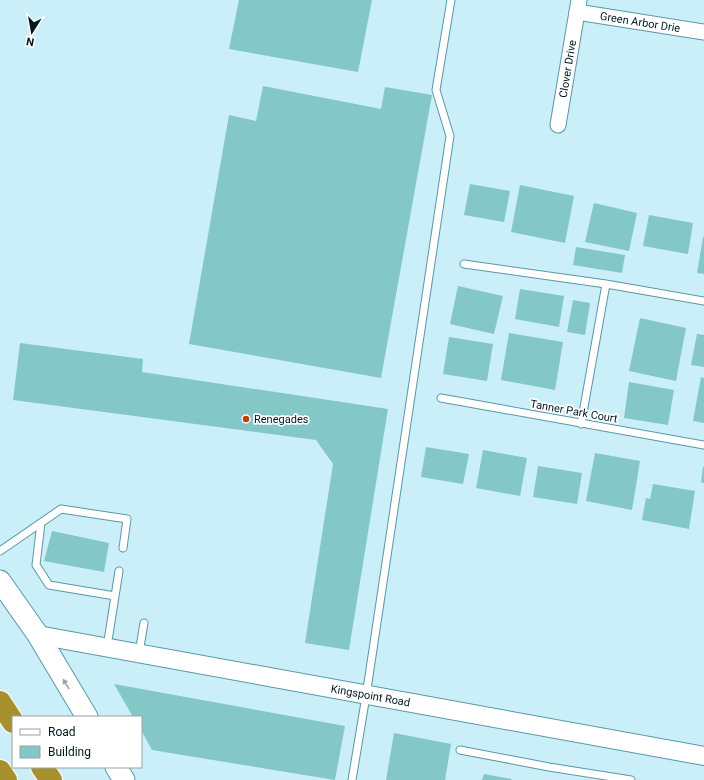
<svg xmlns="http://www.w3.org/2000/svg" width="704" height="780" viewBox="0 0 704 780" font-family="Roboto,sans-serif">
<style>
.building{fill:#84c7c7}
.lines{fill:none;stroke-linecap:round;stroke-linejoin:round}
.service-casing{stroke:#5997a7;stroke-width:9}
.minor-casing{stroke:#5997a7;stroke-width:17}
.tertiary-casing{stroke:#5997a7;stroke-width:20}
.secondary-casing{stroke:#5997a7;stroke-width:23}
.motorway-casing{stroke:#fff;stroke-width:24}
.service{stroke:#fff;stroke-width:7}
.minor{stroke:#fff;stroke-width:15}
.tertiary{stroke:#fff;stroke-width:18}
.secondary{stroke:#fff;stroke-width:21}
.motorway{stroke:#a7912e;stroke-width:22}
.oneway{fill:#99a2a5}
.poi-dot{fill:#c53c0f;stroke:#fff;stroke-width:1.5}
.labels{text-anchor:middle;stroke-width:3.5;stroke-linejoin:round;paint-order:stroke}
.street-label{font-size:11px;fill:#00171d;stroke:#fff}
.poi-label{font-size:11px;fill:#00171d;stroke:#fff;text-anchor:start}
</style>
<rect width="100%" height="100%" fill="#caeff9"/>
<!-- building -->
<path class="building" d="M239 0H372L358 72 229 49Z
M263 86 381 109 385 87 432 95 381 378 189 344 229 115 256 121Z
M470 184 510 191 504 222 464 215Z
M520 185 574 196 565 243 511 232Z
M594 203 637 213 629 251 585 242Z
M649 215 693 223 688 254 643 246Z
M703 237H704V274L697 273Z
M576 247 625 255 622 273 573 265Z
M458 286 503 296 494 334 450 324Z
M520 289 564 296 559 327 515 319Z
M573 300 590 303 585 335 567 332Z
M640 318 686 328 676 381 629 371Z
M509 333 563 342 555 390 501 380Z
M697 334 704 335V367L691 365Z
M449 337 493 344 487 381 443 374Z
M20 343 143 359 142 372 388 409 349 650 305 643 333 464 316 440 13 400Z
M701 377 704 378V423L693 421Z
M629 382 674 390 668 425 624 418Z
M426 447 469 454 463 484 421 477Z
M483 450 527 458 520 496 476 488Z
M595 453 640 461 632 510 586 501Z
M538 466 582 473 577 504 533 497Z
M703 467H704V483L701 482Z
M653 484 695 491 689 529 642 520 646 498 650 499Z
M52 531 109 543 104 572 44 561Z
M114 684 345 726 335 780 152 750 141 730V717H133Z
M394 733 451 744 445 780H386Z
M484 774 512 779 511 780H482Z"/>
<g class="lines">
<!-- service casing -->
<g class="service-casing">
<path id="service" d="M464 264 606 284 704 301
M441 398 704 445
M581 424 606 284
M41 523 36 565 49 585 115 596
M0 551 61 509 127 519 123 548
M107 647 119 571
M139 653 144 623
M460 750 549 767 631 780
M352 780 366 696 450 136 436 90 451 0"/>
</g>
<!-- minor casing -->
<g class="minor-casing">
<g id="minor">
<path id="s1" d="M577 12 704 32"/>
<path id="s2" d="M558 125 579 0"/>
</g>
</g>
<!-- tertiary casing -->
<g class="tertiary-casing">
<g id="tertiary">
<path id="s3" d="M38 635 704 756"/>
</g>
</g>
<!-- secondary casing -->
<g class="secondary-casing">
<path id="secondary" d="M0 581 38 635 87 717
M116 767 124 780"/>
</g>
<!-- motorway casing -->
<g class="motorway-casing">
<path id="motorway" d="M0 702 13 722
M42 767 51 780
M0 771 6 780"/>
</g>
<!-- service -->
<use href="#service" class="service"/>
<!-- minor -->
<use href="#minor" class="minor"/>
<!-- tertiary -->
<use href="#tertiary" class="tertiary"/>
<!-- secondary -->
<use href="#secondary" class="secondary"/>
<!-- motorway -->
<use href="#motorway" class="motorway"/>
</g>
<!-- one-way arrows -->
<defs><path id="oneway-solid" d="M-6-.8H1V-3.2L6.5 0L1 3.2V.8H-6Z"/></defs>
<use class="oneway" href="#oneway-solid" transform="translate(66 684) rotate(-121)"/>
<!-- markers -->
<circle class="poi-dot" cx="246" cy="419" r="4"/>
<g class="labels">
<!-- street labels -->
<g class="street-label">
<text dy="4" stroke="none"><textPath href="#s1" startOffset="64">Green Arbor Drie</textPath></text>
<text dy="4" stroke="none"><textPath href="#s2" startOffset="57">Clover Drive</textPath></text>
<text transform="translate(574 411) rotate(10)" y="4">Tanner Park Court</text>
<text dy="4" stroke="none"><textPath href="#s3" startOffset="338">Kingspoint Road</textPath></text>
</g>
<!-- poi labels -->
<g class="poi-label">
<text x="254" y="423">Renegades</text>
</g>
</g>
<!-- legend -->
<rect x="12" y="716" width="130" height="52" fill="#ffffff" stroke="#99a2a5"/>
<rect x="20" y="729" width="20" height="6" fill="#ffffff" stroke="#99a2a5"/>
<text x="48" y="736" font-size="12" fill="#00171d">Road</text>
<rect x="20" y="746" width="20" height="12" fill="#84c7c7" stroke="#99a2a5"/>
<text x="48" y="756" font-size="12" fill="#00171d">Building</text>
<!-- north arrow -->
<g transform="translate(32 32) rotate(191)" stroke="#ffffff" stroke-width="3" paint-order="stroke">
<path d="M0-3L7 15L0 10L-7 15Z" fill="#00171d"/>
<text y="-6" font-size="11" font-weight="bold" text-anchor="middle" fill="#00171d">N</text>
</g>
</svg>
